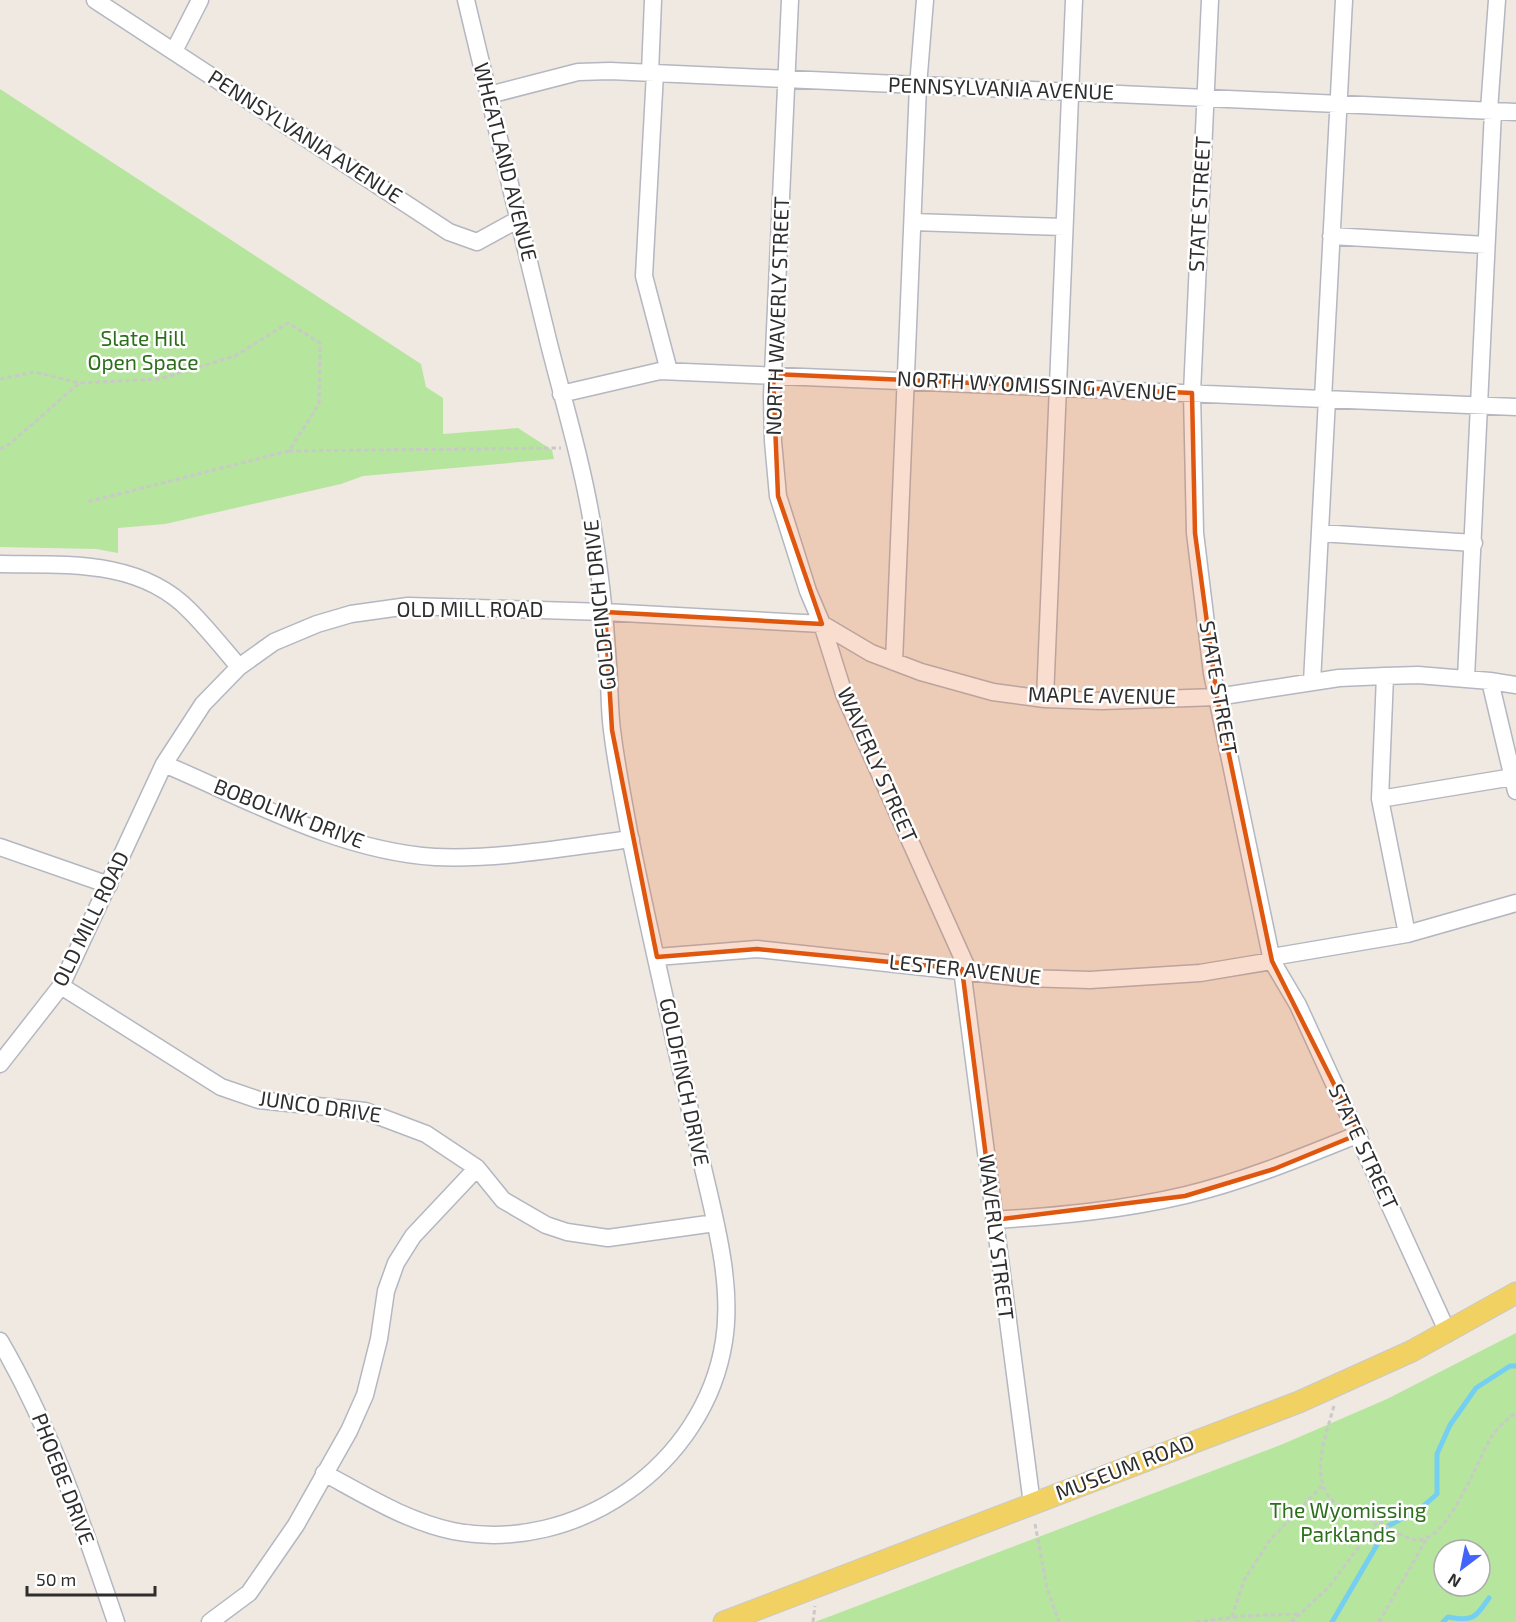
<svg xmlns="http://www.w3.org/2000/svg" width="1516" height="1622" viewBox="0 0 1516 1622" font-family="'Exo 2',sans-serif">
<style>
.green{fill:#b6e59e;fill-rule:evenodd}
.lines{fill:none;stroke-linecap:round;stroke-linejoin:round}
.stream{stroke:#75cff0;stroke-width:5}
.minor-casing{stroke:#b4b7c1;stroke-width:19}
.major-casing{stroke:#c9c9c9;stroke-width:23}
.path{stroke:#c9c9c9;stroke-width:3;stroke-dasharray:4.5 3;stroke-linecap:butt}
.minor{stroke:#fff;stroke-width:16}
.major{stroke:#f2d163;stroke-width:21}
.marked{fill:#df570e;fill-opacity:0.2;stroke:#df570e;stroke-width:4.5;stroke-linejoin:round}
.labels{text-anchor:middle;stroke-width:5;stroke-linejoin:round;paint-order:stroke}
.street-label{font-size:21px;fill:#2e2e2e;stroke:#fff}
.park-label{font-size:21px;fill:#2c6e1b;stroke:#fff}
</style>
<rect width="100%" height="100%" fill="#efe9e1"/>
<!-- green -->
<path class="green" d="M0 89 421 364 426 387 443 398V434L518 428 552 450 554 459 363 476 341 484 165 524 118 528V553L96 549 0 547Z
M1516 1333V1622H815L1283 1444 1387 1399ZM1444 1550H1480V1586H1444Z"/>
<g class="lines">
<!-- stream -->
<path class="stream" d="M1332 1622 1388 1526 1420 1509 1437 1494V1454L1450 1425 1476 1388 1510 1366H1516
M1443 1622 1448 1617C1473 1622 1475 1618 1489 1598"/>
<!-- minor casing -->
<g class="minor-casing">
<path id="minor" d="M95 0 449 232 477 242 519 219
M790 0 772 396 773 441 778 496 808 591 822 624 844 694 968 970
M1210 0 1192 393 1195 533 1212 673 1272 961 1298 1005 1448 1333
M174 51 200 0
M650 73 653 0
M655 73 644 276 669 371
M489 95 578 72 610 71 1516 112
M1489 110 1497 0
M913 222 1064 227
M1331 236 1486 245
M561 394 660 371 1516 407
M1323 399 1344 0
M1320 533 1474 543
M0 564C66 565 140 559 190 611 207 628 223 648 239 667
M894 662 918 86 925 0
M1385 676 1380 799 1407 934
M1466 678 1493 111
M1490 681 1516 685
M1312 682 1327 399
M1045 699 1074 0
M164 764C251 801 340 851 435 857 500 860 567 847 631 839
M1380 799 1513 777
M0 847 109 885
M657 957 757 949 1024 978 1090 980 1200 973 1272 961
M1272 957 1407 934 1516 903
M962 969 1032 1504
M61 986 221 1087 259 1100 365 1111 426 1134 477 1168 503 1200 546 1225 567 1232 608 1238 715 1223
M0 1064 61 986 164 764 203 704 239 667 274 642 317 624 351 614 408 606 605 612 822 624 871 653 921 672 993 692 1045 699 1102 701 1217 697 1339 678 1385 676 1418 675 1490 681 1516 791
M994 1220C1058 1216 1123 1210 1186 1195 1245 1181 1302 1157 1359 1134
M0 1341C52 1430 83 1526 116 1622
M324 1473C365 1495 406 1521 453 1531 576 1555 705 1465 724 1341 734 1279 711 1206 698 1146 675 1041 650 937 629 832 623 798 616 764 612 730 609 708 610 686 608 664 605 617 600 570 592 523 582 462 563 400 548 340 520 227 493 113 466 0
M210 1622 249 1593 296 1525 349 1431 365 1395 379 1339 386 1291 396 1263 413 1236 477 1168"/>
</g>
<!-- major casing -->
<g class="major-casing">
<path id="major" d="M724 1622 1299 1402 1412 1351 1516 1293"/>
</g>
<!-- path -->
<path class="path" d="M0 379 35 372 79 383 160 379 235 356 288 323 320 343 319 404 289 451 87 502
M0 449 11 443 79 383
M289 451 561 448
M1334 1406C1317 1463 1303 1506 1378 1521
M1035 1524 1047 1588 1059 1622
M1232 1617 1244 1580 1270 1540 1322 1486
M813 1622 815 1606
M1196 1622 1243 1616 1298 1614
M1291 1622 1328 1588 1378 1521C1389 1527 1403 1538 1415 1540 1446 1545 1476 1464 1488 1443 1494 1431 1505 1420 1516 1413
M1379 1622 1427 1538"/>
<!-- minor -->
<use href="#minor" class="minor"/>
<!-- major -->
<use href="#major" class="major"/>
</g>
<!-- marked area -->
<path class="marked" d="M773 374 1192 393 1195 533 1217 697 1272 961 1359 1134 1274 1169 1185 1196 994 1220 962 969 757 949 657 957 612 730 605 612 822 624 778 496Z"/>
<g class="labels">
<!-- street labels -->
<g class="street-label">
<text transform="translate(1001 89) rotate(2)" y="7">PENNSYLVANIA AVENUE</text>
<text transform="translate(305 137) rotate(33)" y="7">PENNSYLVANIA AVENUE</text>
<text transform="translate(505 162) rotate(76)" y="7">WHEATLAND AVENUE</text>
<text transform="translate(1200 204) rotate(-87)" y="7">STATE STREET</text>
<text transform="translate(778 316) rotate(-88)" y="7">NORTH WAVERLY STREET</text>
<text transform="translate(1037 386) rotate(3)" y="7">NORTH WYOMISSING AVENUE</text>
<text transform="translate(600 605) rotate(-96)" y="7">GOLDFINCH DRIVE</text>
<text x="470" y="617">OLD MILL ROAD</text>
<text transform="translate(1218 688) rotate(80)" y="7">STATE STREET</text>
<text transform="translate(1102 696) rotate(1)" y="7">MAPLE AVENUE</text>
<text transform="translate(877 765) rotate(66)" y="7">WAVERLY STREET</text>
<text transform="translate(289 814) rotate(21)" y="7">BOBOLINK DRIVE</text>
<text transform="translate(91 919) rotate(-64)" y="7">OLD MILL ROAD</text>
<text transform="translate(965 970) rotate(6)" y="7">LESTER AVENUE</text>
<text transform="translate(684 1082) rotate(78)" y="7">GOLDFINCH DRIVE</text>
<text transform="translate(320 1107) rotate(8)" y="7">JUNCO DRIVE</text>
<text transform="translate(1363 1147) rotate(65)" y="7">STATE STREET</text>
<text transform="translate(996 1237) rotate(83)" y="7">WAVERLY STREET</text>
<text transform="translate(1125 1468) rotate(-21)" y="7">MUSEUM ROAD</text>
<text transform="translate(63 1479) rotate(69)" y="7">PHOEBE DRIVE</text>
</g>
<!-- park labels -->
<g class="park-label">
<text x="143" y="346">Slate Hill<tspan x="143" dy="24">Open Space</tspan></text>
<text x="1348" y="1518">The Wyomissing<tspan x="1348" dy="24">Parklands</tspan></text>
</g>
</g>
<!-- north arrow -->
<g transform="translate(1462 1568) rotate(212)"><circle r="28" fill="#ffffff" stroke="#ababab" stroke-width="1.5"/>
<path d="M0-4.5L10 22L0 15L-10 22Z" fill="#4264fb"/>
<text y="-9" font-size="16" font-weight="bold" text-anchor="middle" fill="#2e2e2e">N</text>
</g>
<!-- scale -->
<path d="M27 1586v9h128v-9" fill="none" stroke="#2e2e2e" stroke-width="3"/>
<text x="36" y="1586" font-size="18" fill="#2e2e2e" stroke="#ffffff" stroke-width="4.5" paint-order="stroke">50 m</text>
</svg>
